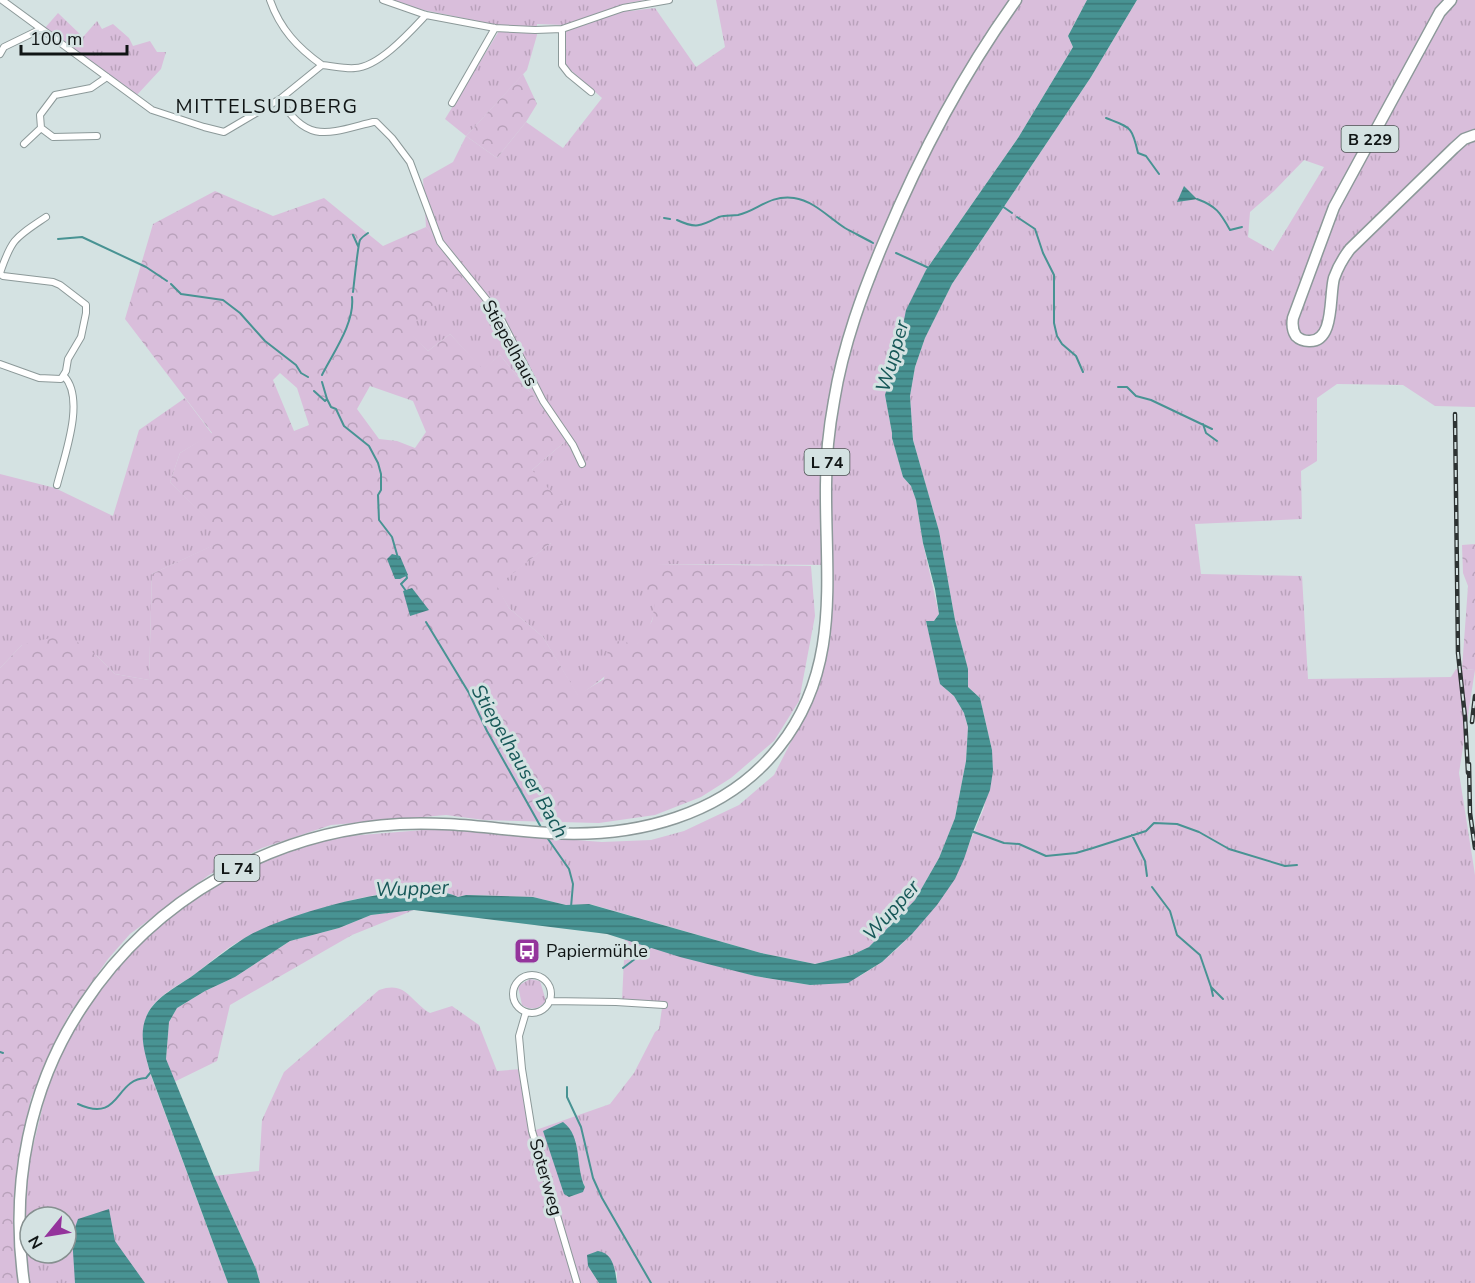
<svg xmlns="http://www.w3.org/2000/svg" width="1475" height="1283" viewBox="0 0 1475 1283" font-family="'Nunito Sans',sans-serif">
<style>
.grass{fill:url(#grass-tufts);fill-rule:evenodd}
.forest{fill:url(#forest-crowns);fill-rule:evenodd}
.water{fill:url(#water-rules)}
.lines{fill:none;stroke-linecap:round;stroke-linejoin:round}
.stream{stroke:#489393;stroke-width:2}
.street-casing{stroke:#8c9999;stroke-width:8}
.primary-casing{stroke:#8c9999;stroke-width:13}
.street{stroke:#fff;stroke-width:6}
.primary{stroke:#fff;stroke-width:10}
.rail-casing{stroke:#2d3333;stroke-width:4.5}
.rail{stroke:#d4e2e2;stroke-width:2;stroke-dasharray:7;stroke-linecap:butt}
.labels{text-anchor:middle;stroke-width:6;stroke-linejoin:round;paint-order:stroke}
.shield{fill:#d4e2e2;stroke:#4b5252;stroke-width:1.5}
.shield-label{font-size:16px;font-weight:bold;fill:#101515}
.street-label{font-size:18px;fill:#101515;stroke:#d4e2e2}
.poi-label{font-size:18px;fill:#101515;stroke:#d4e2e2;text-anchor:start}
.neighbourhood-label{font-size:20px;letter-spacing:1.5px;fill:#101515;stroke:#d4e2e2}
.water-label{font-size:20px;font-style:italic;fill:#175858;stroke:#d4e2e2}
</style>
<defs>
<pattern id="grass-tufts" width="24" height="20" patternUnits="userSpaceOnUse" patternTransform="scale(1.5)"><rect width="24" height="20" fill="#d9bedb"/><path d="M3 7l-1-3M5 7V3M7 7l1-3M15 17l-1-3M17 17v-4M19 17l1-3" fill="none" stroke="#b9a2bb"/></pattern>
<pattern id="forest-crowns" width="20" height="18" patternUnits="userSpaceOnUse" patternTransform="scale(1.5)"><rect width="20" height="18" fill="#d9bedb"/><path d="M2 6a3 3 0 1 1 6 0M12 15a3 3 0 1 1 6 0" fill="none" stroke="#b9a2bb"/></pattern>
<pattern id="water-rules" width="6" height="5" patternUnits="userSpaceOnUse" patternTransform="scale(1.5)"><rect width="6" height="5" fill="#489393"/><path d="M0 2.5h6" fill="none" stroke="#3b7777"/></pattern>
</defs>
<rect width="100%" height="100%" fill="#d4e2e2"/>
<!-- grass -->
<path class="grass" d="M389 0H645L628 3 630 11 655 8 696 67 725 47 716 0H1087L1068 36 1073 47 1018 138 926 270 908 309 889 387 885 395 892 433V438L903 477 911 486 916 500 923 543 939 614 934 621 926 622 936 659V668L947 690 954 696 964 713 968 727 966 761 955 818 939 858 915 900 869 947 852 955 815 964 761 953 590 904 566 905 533 897 466 895 458 897C413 874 290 915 247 937 228 946 212 961 195 974 181 984 154 997 147 1015 140 1035 145 1053 150 1073L228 1283H30L24 1232 27 1171 47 1089 66 1045 88 1006 124 959 160 924 194 899 233 875 283 854 337 837 435 829 602 842 651 840 684 831 739 805 774 775 819 687 827 656 830 628 833 565 657 564C656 582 658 603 652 620 641 649 603 680 578 696L543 637 509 608 496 586 551 543 532 470 568 439 500 355 483 370 450 334 428 351 406 330 466 273 426 227 423 179 453 162 466 136 445 119 502 26 414 8ZM537 24 564 25 566 66 602 98 563 148 526 122 497 158 466 136 527 70 537 35ZM30 1217H66V1253H30Z
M1137 0H1475V407L1435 406 1403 385 1337 384 1317 398V461L1301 471 1302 519 1195 524 1201 574 1302 576 1308 679 1451 677 1456 669 1475 670 1459 773 1475 875V1283H617V1272L588 1266 599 1283H260L256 1269 214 1176 259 1171 262 1120 284 1072 379 990C406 980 410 1001 430 1013L452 1006 479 1025 497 1071 522 1069 533 1131 610 1104 634 1073 655 1032 659 1029 662 1008 668 1007 666 1002 622 1000 625 939 755 976 810 985 860 976 882 962 899 947 921 923 955 878 984 808 992 750 980 698 968 687V669L955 620 939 531 913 440 910 396 915 367 925 338 952 284 1091 77ZM1304 160 1324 167 1273 251 1248 237 1250 212 1274 191ZM575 1139 581 1177 585 1187C579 1192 574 1198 566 1196Z
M58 13 83 37 97 21 102 29 113 24 129 38 133 46 150 41 157 52H166L161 69 136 96 45 28Z
M185 398 212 434 180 453 170 482 227 539 152 574 149 680 115 674 96 655 22 645 0 668V474L55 488 113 516 139 430Z
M530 979 540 981 546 1001C539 1009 532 1011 522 1005L518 986Z"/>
<!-- forest -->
<path class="forest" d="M523 74 537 104 526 122 497 158 466 136Z
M215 191 273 216 324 198 383 246 426 227 467 273 407 330 428 351 450 334 483 369 500 355 568 439 532 470 563 505 551 543 497 586 509 608 543 637 578 695 604 679 609 640 637 644 652 621 655 603 637 585 657 564 811 566 815 616 799 701 774 741 731 778 701 797 655 815 599 823 484 820 446 815 331 825 262 848 209 875 130 934 108 959 68 1016 31 1098 18 1159 14 1232 18 1283H0V668L22 645 66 634 96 655 115 674 149 680 152 574 226 539 170 482 180 453 212 433 125 319 153 224ZM280 373 297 388 309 425 294 431 273 380ZM370 386 413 401 426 432 415 448 397 441 379 439 357 409Z
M1475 544V670L1462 669 1468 586 1463 573 1462 545Z
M414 910 352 935 230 1005 217 1061 174 1082 166 1059 169 1022 177 1008 205 991 235 977 290 941 339 928 371 915Z"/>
<!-- water -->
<path class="water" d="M1087 0H1137L1091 77 952 284 925 338 915 367 910 396 913 440 939 531 955 620 968 669V687L980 698 992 750 993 771 990 790 973 832 964 859 955 879 937 905 912 934 882 962 848 983 810 985 755 976 680 957 607 934 414 910 371 915 339 928 290 941 235 977 205 991 177 1008 169 1022 166 1059 214 1176 256 1269 260 1283H228L150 1072C145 1053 138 1034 147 1015 156 996 179 986 195 974 211 962 226 950 243 939 281 914 416 876 458 897L466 895 533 897 566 905 589 904 761 953 815 964 852 955 869 947 915 900 939 858 955 818 966 761 968 727 964 713 954 696 940 684 926 621H934L939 614 935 589 923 543 916 500 911 486 903 477 892 438V433L885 395 898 350 906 310 926 270 1018 138 1073 47 1068 36Z
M1184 186 1197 199H1198L1177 202Z
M392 554 400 556 408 575 400 579H395L387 559Z
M412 588 429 610 410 616 403 591Z
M563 1122C583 1137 575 1167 585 1187L583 1192 569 1197 564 1194 543 1131Z
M109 1209 115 1241 145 1283H75L72 1236 78 1219Z
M598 1251C614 1253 615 1271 617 1283H599L588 1266 587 1255Z"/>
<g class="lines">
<!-- stream -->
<path class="stream" d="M1106 118C1131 128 1132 126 1138 153L1146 156 1159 174
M1197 199C1216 206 1220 212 1230 230L1242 227
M1002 206 1012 213
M1017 217 1035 229 1043 253 1054 275V323L1057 336 1062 344 1076 356 1083 372
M664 218 670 219
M677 220C696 229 701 226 719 217 725 215 732 216 738 215 759 210 768 195 794 198 814 201 828 217 845 228 854 233 864 238 873 243
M353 235 358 246
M58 239 82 237 146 267 167 281
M896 253 929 268
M171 284 181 294 223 300 240 313 265 341 296 365 301 373 308 377
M353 292C354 284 358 244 360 240 362 237 365 235 368 233
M322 375C333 353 355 323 352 297
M322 382 327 399
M1118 387H1127L1136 396 1151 400 1212 429
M314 391 325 401 327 399 331 407 336 409 344 426 369 446 378 463 381 474V490L378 495 379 520 392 537 398 558
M1203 424 1206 433 1217 441
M406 574 407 578 401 584 406 591
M426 622 469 693 487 731 542 829
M971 831 1004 843 1019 844 1046 856 1076 853 1093 848 1146 831 1154 823 1177 824 1199 832 1229 849 1285 866 1297 865
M1132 835 1145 861 1147 876
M546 836 569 869 573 884 571 907
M1152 887 1170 911 1177 935 1200 955 1211 987 1223 999
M623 968 652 946
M1211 987 1213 996
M0 1052 3 1053
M567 1087V1097L581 1127 593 1178 602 1198 651 1283
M78 1104C121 1124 114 1079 146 1078L151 1072"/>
<!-- street casing -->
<g class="street-casing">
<path id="street" d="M2 0 152 110 204 127 224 132 280 99 322 65C333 66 345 69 355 68 379 67 410 32 426 15
M270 0C280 29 298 48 322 65
M383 0 426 15 495 28 535 30 562 29 623 8 669 0
M562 29V65L569 74 591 92
M0 54 4 47 41 29
M280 99C307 145 329 133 373 122H376L392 138 410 162 440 242 499 315 543 401 573 445 582 464
M452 103 495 28
M97 136 53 137 41 128 40 115 55 95 91 88 107 77
M24 144 41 128
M0 273C12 238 15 238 46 217
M0 274 3 276 53 282 60 285 86 305V313L81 337 68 359 66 371 61 379 39 378 0 364
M57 485C64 457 86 399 64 376
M513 994a19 19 0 1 1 38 0a19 19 0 1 1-38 0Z
M549 1001 616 1002 664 1005
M526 1012 519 1036 522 1069 532 1131 577 1283"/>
</g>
<!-- primary casing -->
<g class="primary-casing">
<path id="primary" d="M1451 0 1440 12 1334 207 1293 318C1292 324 1292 330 1296 336 1299 339 1304 341 1309 341 1335 342 1329 296 1334 278 1338 267 1343 258 1350 249L1454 148 1464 139 1475 135
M24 1283C10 1186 29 1085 84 1004 154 898 273 831 400 824 450 821 500 830 550 833 635 838 725 816 779 747 842 668 825 578 826 485 826 457 829 428 834 401 843 345 863 291 885 239 920 155 963 74 1016 0"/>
</g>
<!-- street -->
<use href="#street" class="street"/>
<!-- primary -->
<use href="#primary" class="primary"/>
<!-- rail casing -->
<g class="rail-casing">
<path id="rail" d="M1455 414 1458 653 1465 717 1468 773
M1472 722 1475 696
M1469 764 1470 813 1475 848"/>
</g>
<!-- rail -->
<use href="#rail" class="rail"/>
</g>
<!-- icons -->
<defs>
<g id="bus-square" transform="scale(1.35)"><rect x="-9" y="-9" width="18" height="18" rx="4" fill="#94349c" stroke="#d4e2e2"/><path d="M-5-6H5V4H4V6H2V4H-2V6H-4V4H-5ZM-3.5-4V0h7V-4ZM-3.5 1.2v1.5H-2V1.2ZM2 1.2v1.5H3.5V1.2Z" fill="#fff"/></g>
</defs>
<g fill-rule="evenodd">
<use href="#bus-square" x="527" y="951"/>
</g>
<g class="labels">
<!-- shield labels -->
<g class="shield">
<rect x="1341.5" y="126" width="57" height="26" rx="4.5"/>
<rect x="804.5" y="449" width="45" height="26" rx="4.5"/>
<rect x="214.5" y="855" width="45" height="26" rx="4.5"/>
</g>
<g class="shield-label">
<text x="1370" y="145">B 229</text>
<text x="827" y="468">L 74</text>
<text x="237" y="874">L 74</text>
</g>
<!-- street labels -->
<g class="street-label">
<text transform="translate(510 343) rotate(61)" y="6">Stiepelhaus</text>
<text transform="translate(546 1177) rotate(74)" y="6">Soterweg</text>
</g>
<!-- poi labels -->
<g class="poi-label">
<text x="546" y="957">Papiermühle</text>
</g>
<!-- neighbourhood labels -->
<g class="neighbourhood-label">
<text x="267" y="113">MITTELSUDBERG</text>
</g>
<!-- water labels -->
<g class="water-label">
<text transform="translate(892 356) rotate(-74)" y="7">Wupper</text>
<text transform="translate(520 761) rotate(60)" y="7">Stiepelhauser Bach</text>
<text transform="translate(412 888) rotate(-2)" y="7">Wupper</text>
<text transform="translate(891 910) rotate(-48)" y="7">Wupper</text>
</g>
</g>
<!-- north arrow -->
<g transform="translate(48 1235) rotate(240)"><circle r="28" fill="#d4e2e2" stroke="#869090" stroke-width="1.5"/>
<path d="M0-4.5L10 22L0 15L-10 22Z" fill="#94349c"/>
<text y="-9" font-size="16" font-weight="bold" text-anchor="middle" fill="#101515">N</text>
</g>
<!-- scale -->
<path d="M21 45v9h106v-9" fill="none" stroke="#101515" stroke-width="3"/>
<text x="30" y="45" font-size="18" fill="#101515" stroke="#d4e2e2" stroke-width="4.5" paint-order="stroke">100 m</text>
</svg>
